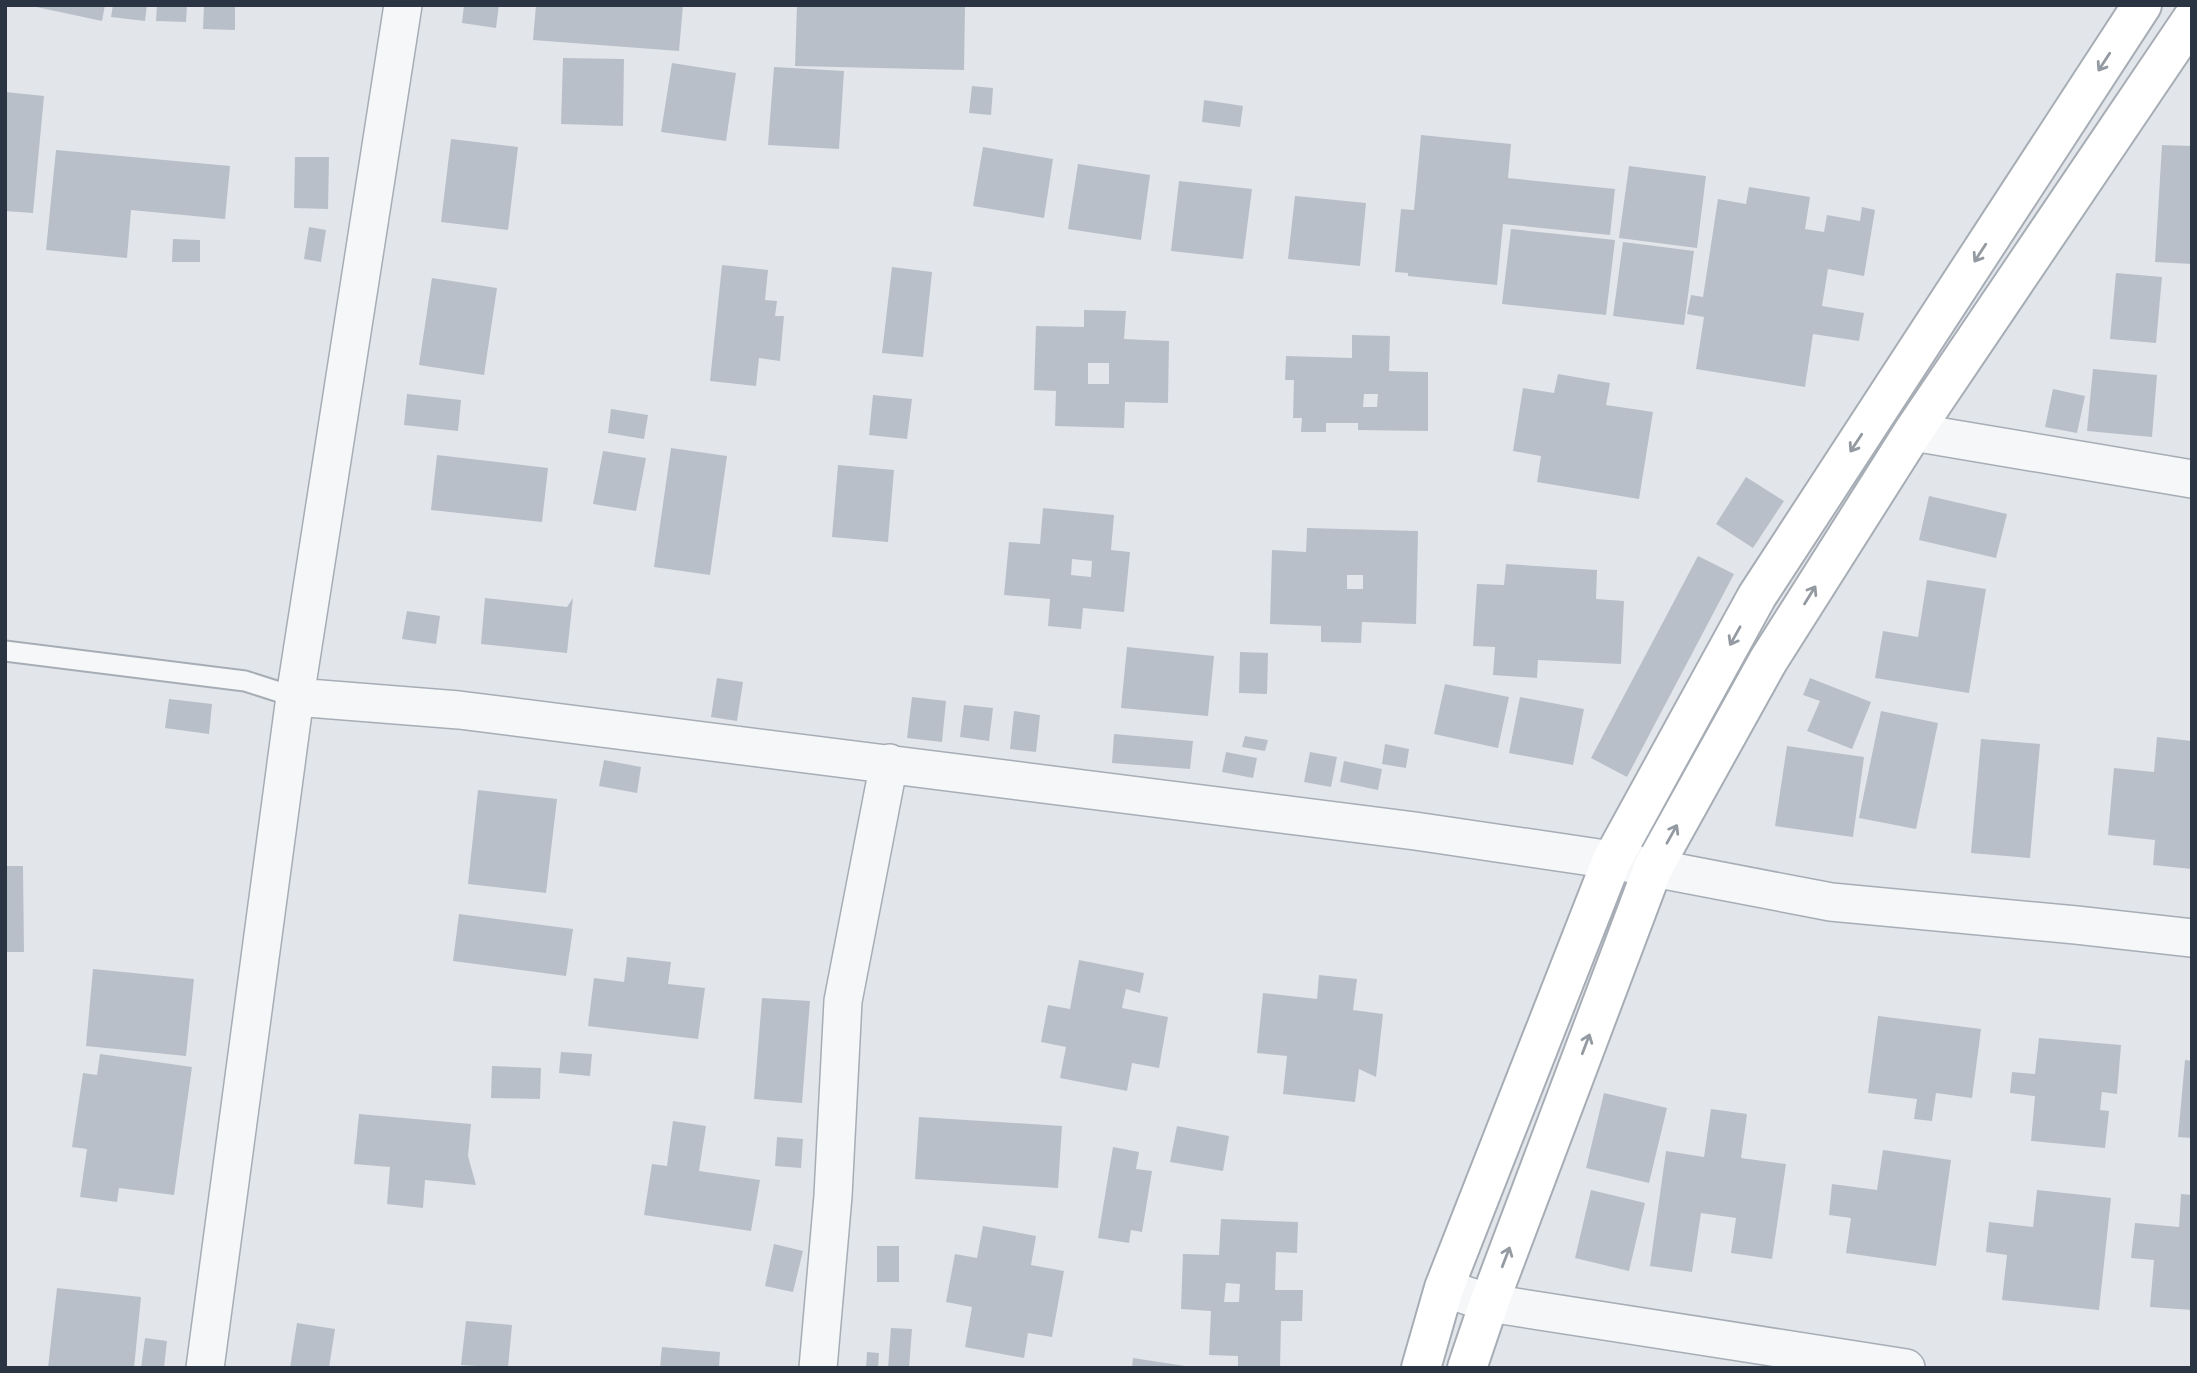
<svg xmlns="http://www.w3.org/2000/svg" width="2197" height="1373" viewBox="0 0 2197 1373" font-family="Karla,sans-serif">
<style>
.building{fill:#b9bfc8;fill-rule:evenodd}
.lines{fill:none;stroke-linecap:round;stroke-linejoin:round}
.lane-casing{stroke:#a7adb5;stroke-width:23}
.street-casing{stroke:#a7adb5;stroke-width:40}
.secondary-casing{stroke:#a7adb5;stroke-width:42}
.lane{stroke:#f5f7f9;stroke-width:19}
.street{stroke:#f5f7f9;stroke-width:37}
.secondary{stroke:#fff;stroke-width:38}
.oneway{stroke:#949aa1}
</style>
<rect width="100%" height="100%" fill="#e2e6eb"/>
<!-- building -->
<path class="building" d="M27 5H105L102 21Z
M113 5H147L145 21 111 17Z
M157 5H187L186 22 156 21Z
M204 5H235V30L203 29Z
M464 5H499L496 28 462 23Z
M536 5H683L679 51 533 40Z
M797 5 965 6 964 70 795 66Z
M563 58 624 59 623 126 561 124Z
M672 63 736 73 726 141 661 132Z
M774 67 844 71 839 149 768 145Z
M972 86 993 88 991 115 969 113Z
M5 92 44 96 33 213 5 211Z
M1204 100 1243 106 1240 127 1202 122Z
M1421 135 1511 144 1508 178 1615 189 1610 235 1503 224 1497 285 1408 276V273L1395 272 1401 209 1414 210Z
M451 139 518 147 508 230 441 222Z
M2162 145 2192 146V264L2155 262Z
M983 147 1053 159 1044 218 973 206Z
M56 150 230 166 225 219 131 210 127 258 46 250Z
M295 157H329L328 209 294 208Z
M1078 164 1150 175 1141 240 1068 229Z
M1629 166 1706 176 1697 248 1619 238Z
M1179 181 1252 189 1243 259 1171 251Z
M1749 187 1810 197 1805 229 1824 232 1827 215 1860 221 1862 207 1875 210 1864 276 1828 269 1822 306 1864 313 1859 341 1813 334 1805 387 1696 369 1704 317 1687 314 1691 295 1703 297 1718 199 1746 204Z
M1295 196 1366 203 1360 266 1288 259Z
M309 227 326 230 321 262 304 259Z
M1511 229 1615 240 1606 315 1502 304Z
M173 239 200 240V262H172Z
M1623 242 1694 251 1684 325 1613 316Z
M722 265 768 270 765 300 777 301 775 316H784L780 361 759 358 756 386 710 381Z
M892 267 932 272 923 357 882 353Z
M2116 273 2162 277 2156 343 2110 339Z
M432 278 497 288 484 375 419 365Z
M1084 310 1126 311 1124 339 1169 341 1168 403 1125 402 1124 428 1055 426 1056 391 1034 390 1036 326 1084 327ZM1088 363H1109V384H1088Z
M1352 335 1390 336 1389 371 1428 372V431L1358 430V423H1326V432H1301L1302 418H1293L1294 380H1285L1286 356 1352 358ZM1364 394H1378L1377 407H1363Z
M2093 369 2157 375 2152 437 2087 431Z
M1558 374 1610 383 1606 405 1653 412 1639 499 1537 482 1541 456 1513 451 1523 388 1554 393Z
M2053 389 2085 396 2077 433 2045 427Z
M407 394 461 400 458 431 404 425Z
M873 395 912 399 907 439 869 435Z
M611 409 648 415 644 439 608 433Z
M671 448 727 456 710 575 654 567Z
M603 451 646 458 636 511 593 504Z
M437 455 548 468 542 522 431 510Z
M838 465 894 470 888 542 832 537Z
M1746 477 1784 501 1753 548 1716 524Z
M1929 496 2007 514 1996 558 1919 540Z
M1043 508 1114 515 1111 550 1130 552 1124 612 1083 608 1081 629 1048 626 1050 599 1004 595 1009 542 1040 544ZM1072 559 1092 561 1091 577 1071 575Z
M1307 528 1418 531 1416 624 1362 622 1361 643 1321 642V626L1270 624 1272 550 1306 552ZM1347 575H1363V589H1347Z
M1698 556 1734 574 1627 777 1591 758Z
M1506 564 1597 570 1596 599 1624 601 1621 664 1538 660 1537 678 1493 675 1495 647 1473 646 1477 584 1504 585Z
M1927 580 1986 589 1969 693 1875 678 1883 631 1918 637Z
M485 598 567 607 573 598 567 653 481 644Z
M407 611 440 616 436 644 402 639Z
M1127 647 1214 656 1208 716 1121 708Z
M1240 652 1268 653 1267 694 1239 693Z
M717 678 743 682 737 721 711 717Z
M1810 678 1871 702 1852 749 1807 731 1820 701 1803 695Z
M1445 684 1509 697 1498 748 1434 734Z
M912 697 946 701 942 742 907 738Z
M1520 697 1584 709 1573 765 1509 753Z
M169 699 212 704 209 734 165 728Z
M964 705 993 708 989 741 960 737Z
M1014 711 1040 715 1036 752 1010 749Z
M1881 711 1938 723 1916 829 1859 818Z
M1114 734 1193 741 1190 769 1112 763Z
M1245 736 1268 740 1265 751 1242 747Z
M2157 737 2192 741V869L2153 865 2155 840 2108 835 2114 768 2154 772Z
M1981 739 2040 744 2030 858 1971 853Z
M1385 744 1409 749 1406 768 1382 764Z
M1787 746 1864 757 1853 837 1775 826Z
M1226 752 1257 758 1253 778 1222 772Z
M1310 752 1337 757 1331 787 1304 782Z
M604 760 641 767 637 793 599 786Z
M1344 761 1382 769 1378 790 1340 782Z
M478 790 557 799 546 893 468 884Z
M5 866H23L24 952H5Z
M459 914 573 929 566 976 453 961Z
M627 957 671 962 668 984 705 988 698 1039 588 1026 594 978 624 982Z
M1079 960 1144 973 1140 993 1126 989 1122 1008 1168 1017 1159 1068 1132 1063 1127 1091 1060 1078 1066 1047 1041 1042 1048 1005 1070 1009Z
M93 969 194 979 186 1056 86 1046Z
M1319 975 1357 979 1353 1010 1383 1014 1376 1077 1359 1069 1355 1102 1283 1094 1287 1056 1257 1053 1263 993 1317 999Z
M762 998 810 1001 802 1103 754 1099Z
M1878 1016 1981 1029 1972 1098 1936 1093 1932 1121 1914 1119 1917 1099 1868 1093Z
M2039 1038 2121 1045 2117 1094 2102 1092 2100 1110 2109 1111 2105 1148 2031 1141 2035 1096 2010 1093 2012 1072 2035 1074Z
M561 1052 592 1054 590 1076 559 1073Z
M100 1054 192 1067 174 1195 119 1188 117 1202 80 1197 87 1149 72 1147 83 1073 97 1075Z
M2185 1060 2192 1061V1138L2178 1137Z
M492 1066 541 1068 540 1099 491 1098Z
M1604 1093 1667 1108 1649 1183 1586 1168Z
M1711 1109 1747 1114 1741 1158 1786 1164 1772 1259 1731 1253 1736 1218 1701 1213 1692 1272 1650 1266 1666 1151 1704 1157Z
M359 1114 471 1124 468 1156 476 1185 425 1180 423 1208 387 1204 390 1167 354 1164Z
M919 1117 1062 1126 1058 1188 915 1179Z
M673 1121 706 1126 699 1171 760 1180 751 1231 644 1215 652 1164 667 1166Z
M1177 1126 1229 1136 1223 1171 1170 1162Z
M777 1137 803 1139 801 1168 775 1166Z
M1113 1147 1139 1152 1136 1169 1152 1171 1142 1232 1131 1230 1129 1243 1098 1238Z
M1883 1150 1951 1160 1936 1266 1846 1253 1851 1218 1829 1215 1832 1184 1877 1190Z
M1591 1190 1645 1203 1629 1271 1575 1258Z
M2037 1190 2111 1198 2099 1310 2002 1300 2007 1255 1986 1252 1989 1222 2033 1227Z
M2181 1194 2192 1195V1310L2150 1307 2154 1260 2131 1258 2135 1223 2179 1227Z
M1221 1219 1298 1222 1297 1253 1276 1252 1275 1290H1303L1302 1321H1281L1280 1368H1238V1356L1209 1355 1211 1311 1181 1309 1183 1254 1219 1255ZM1226 1283 1240 1284 1239 1302H1224Z
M983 1226 1036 1236 1031 1265 1064 1271 1052 1337 1028 1333 1024 1358 965 1347 972 1307 946 1302 955 1254 977 1258Z
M774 1244 803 1251 793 1292 765 1286Z
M877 1246H899V1282H877Z
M57 1288 141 1297 134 1368H48Z
M466 1321 512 1325 508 1368 461 1365Z
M297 1323 335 1329 329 1368H290Z
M891 1328 912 1329 909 1368H888Z
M145 1338 167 1341 164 1368H141Z
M662 1347 720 1352 719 1368H660Z
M867 1352 879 1353 878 1368H866Z
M1133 1358 1185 1366V1368H1132Z"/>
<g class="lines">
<!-- lane casing -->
<g class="lane-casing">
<path id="lane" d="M5 651 245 681 295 697"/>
</g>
<!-- street casing -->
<g class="street-casing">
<path id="street" d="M1913 432 2192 479
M295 697 459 710 1415 831 1612 860 1831 902 2076 925 2192 938
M1444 1288 1489 1303 1906 1368
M205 1368 295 697 403 5
M818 1368 833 1196 843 1001 889 763"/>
</g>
<!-- secondary casing -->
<g class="secondary-casing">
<path id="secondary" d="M1421 1368 1444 1288 1612 860 1757 596 2142 5
M1467 1368 1489 1303 1653 868 1768 661 1913 432 2192 19"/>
</g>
<!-- lane -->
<use href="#lane" class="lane"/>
<!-- street -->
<use href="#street" class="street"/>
<!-- secondary -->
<use href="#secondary" class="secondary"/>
</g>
<!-- one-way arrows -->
<defs><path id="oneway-shaft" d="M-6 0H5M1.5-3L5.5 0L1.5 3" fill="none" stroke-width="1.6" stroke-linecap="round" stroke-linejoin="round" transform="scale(1.75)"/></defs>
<g class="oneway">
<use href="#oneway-shaft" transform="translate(2104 62) rotate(123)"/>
<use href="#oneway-shaft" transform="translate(1980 253) rotate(123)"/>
<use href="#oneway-shaft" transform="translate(1856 443) rotate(123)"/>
<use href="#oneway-shaft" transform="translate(1810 595) rotate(-58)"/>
<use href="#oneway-shaft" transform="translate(1735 636) rotate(119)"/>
<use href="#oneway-shaft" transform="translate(1672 834) rotate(-61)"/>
<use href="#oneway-shaft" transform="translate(1586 1044) rotate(-69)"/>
<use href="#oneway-shaft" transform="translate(1506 1257) rotate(-69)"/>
</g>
<!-- border -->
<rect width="2197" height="1373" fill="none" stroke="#2a3443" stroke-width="14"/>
</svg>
